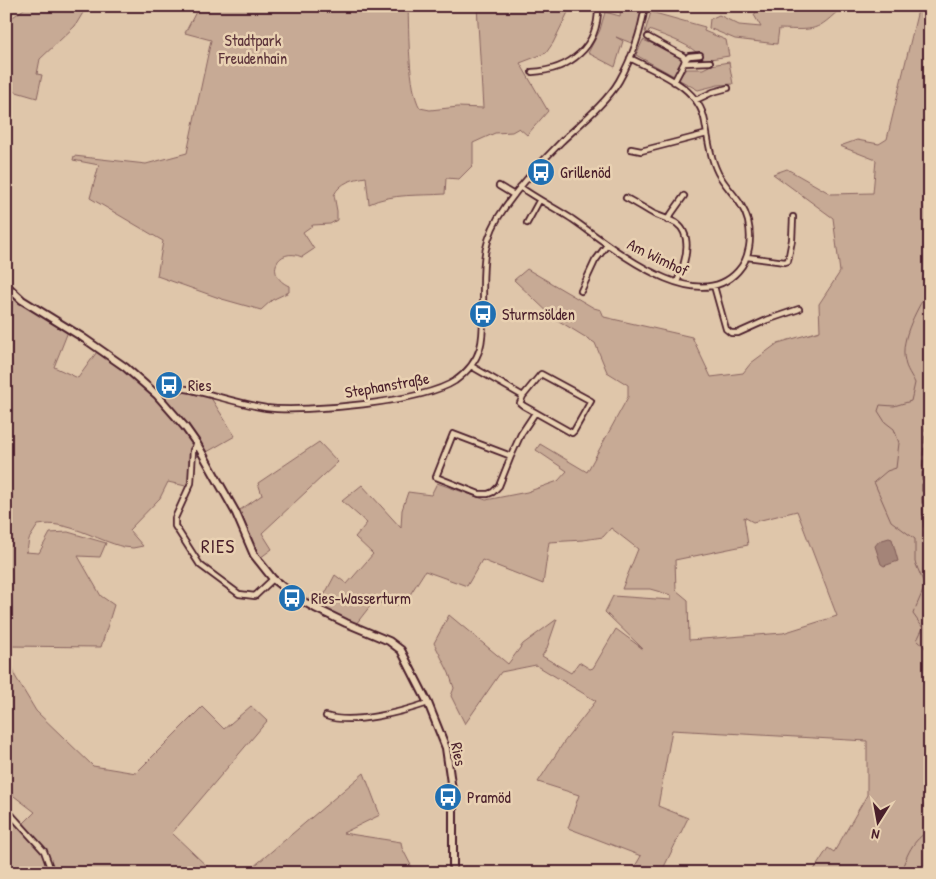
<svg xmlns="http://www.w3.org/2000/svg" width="936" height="879" viewBox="0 0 936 879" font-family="'Patrick Hand',sans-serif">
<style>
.green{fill:#c7aa95;stroke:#886460;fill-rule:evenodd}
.water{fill:#a48478;stroke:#805c59}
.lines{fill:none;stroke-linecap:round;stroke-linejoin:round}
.stream{stroke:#805c59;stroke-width:1}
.street-casing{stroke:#4a1f2b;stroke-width:8}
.secondary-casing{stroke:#4a1f2b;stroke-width:10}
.street{stroke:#e9d1b2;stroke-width:4.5}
.secondary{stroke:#e9d1b2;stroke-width:6}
.rail{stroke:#4a1f2b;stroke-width:1;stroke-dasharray:8 4;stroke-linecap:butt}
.labels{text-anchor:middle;stroke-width:5;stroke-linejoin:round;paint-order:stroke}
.park-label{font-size:16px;fill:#5d343b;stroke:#e9d1b2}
.poi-label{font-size:16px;fill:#4a1f2b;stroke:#e9d1b2;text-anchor:start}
.street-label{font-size:16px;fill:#4a1f2b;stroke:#e9d1b2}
.quarter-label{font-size:19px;letter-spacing:1px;fill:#4a1f2b;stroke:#e9d1b2}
</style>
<rect width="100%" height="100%" fill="#dfc6aa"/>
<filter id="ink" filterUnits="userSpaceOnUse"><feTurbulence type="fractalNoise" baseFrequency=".02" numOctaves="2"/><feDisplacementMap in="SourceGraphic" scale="10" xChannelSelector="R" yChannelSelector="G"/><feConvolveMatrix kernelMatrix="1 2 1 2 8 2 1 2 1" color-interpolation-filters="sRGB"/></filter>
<g filter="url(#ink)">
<!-- green -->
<path class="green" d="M28 6H87L75 26 40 59 37 74 42 75 37 98 6 89V22Z
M199 6H408C409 31 408 88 420 108L430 110 458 107 483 108 477 6H571L553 43 546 53 520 63 548 111 527 135 519 128 512 132 495 133 473 143V165L459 179 446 178 445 194C420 196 392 193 369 204L366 177C354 179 340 182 334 195L337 211V220L330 224 313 225 303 232 314 249 302 257C277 246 264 275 289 286V292L272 300 261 310 222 299 157 276 163 241 90 198 99 165 73 160 74 156 146 164 187 153 211 40 185 33Z
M621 6H633L642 8 634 44 616 37 623 41 615 67 588 53 600 30 605 12 620 16Z
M760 6H843C816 32 816 30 779 29L777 44 735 39 709 28 710 19 719 15 739 25 761 27 754 15Z
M919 6H930V873H812L828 848 834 852 867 795V741L672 730 658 806 688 818 661 873H631L641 856 568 828 579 795 538 782 564 742 596 701 536 665 501 672 465 724 451 696 454 688 449 673 434 643 449 615 508 664 523 644 557 619 547 648 542 656 571 673 579 662 590 669 593 668 616 629 643 649 605 612 613 596 671 600V595L650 589H622L638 549 611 528 603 537 583 540 549 542 543 584 482 560 467 586 425 571 404 604 388 606 374 601 356 624 319 607V605L335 575 347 584 373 554 355 537 367 523 342 501 362 485 401 528 402 510 408 492 431 495 437 483 486 500 527 492 558 481 567 471 536 450 540 444 587 472 628 397V385L607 372 595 343 554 318 514 280 527 269 594 308 601 310 604 317 692 337 711 377 743 373 751 363 778 343 820 331 819 304 840 272 833 218 773 174 787 169 831 194 873 193 876 160 840 146 857 140 879 144 887 139ZM797 511 837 616 783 633 689 640 688 600 676 590 675 560 748 545 744 517 753 522Z
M651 12 705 27 704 31 726 40 729 56 704 60C692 44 667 37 649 30L648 33 645 32Z
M643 40 678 54 683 60 674 76 636 55Z
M729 62 733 84 718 85 698 90 678 79 686 69H703L711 65Z
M14 293 69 329 54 367 78 378 99 349 147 386 197 444 195 447 190 487 168 482 160 498 129 530 143 546 133 548 124 547C96 540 68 520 38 525L29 539 27 551 25 552 39 553 50 533 68 532 106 543 100 557 78 556 101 596 114 605 101 647 7 646 15 676 36 711 93 766 136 773 202 707 224 729 251 706 267 721 172 833 214 873H6V809L47 854 48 853 23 824 35 812 6 790V300Z
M178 392 192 393 211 398 235 436 207 452 188 426 165 399 168 393Z
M319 442 338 462 262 533 272 549 260 558 258 557 237 512 262 495 258 483Z
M364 773 380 815 343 833 401 842 402 848 415 873H246Z"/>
<!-- water -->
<path class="water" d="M889 538 892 539 898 561 884 566 881 564 875 546 879 541Z"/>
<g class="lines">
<!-- stream -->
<path class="stream" d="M916 607 925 586 915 562V539L891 521 874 482 887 471 896 468 899 443 894 429 885 422 878 411 880 405 894 406 911 401 915 383C912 376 906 369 905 361 899 339 919 306 930 287
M914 611 913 614 923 628 917 640 930 652
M930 674 926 683 930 699
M930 812H927L926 820 930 828
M900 873C908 854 911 841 930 830"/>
<!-- street casing -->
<g class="street-casing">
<path id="street" d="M648 37 683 56 685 60 684 63 674 82
M685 60 689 56 700 55
M684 63 710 62
M532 72C570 70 599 47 598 6
M696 100 713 92 728 88
M631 149 641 151 707 134
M499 186 514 195
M520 187C537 199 555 208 572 219 610 245 695 319 738 271 750 258 752 238 748 221 743 201 727 190 718 173 710 157 708 139 705 122 699 86 658 73 630 58
M626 198C636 203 645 209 654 214 661 217 669 219 676 223 695 236 684 266 677 282
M667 220 684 196
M527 223 539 201
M747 257 785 262 788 261 792 240 793 217
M714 286 726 329 731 333H738L767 320 799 309
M581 291 595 261 607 245
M471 366 523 396 541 374 591 401 574 431 572 433 524 406 520 403 523 396
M157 395C169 387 179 388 192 390 217 396 241 404 266 408 305 413 423 402 455 381 466 373 476 362 480 348 483 338 483 326 483 315 484 271 478 245 505 207 522 183 542 161 562 141 580 124 607 102 619 81 632 58 641 32 645 6
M197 444 193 450 191 483 175 518V526L200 565 239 594 255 596 273 579
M511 456 499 486 493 492 488 494H479L436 477 453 434 511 456 521 434 535 413
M326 716C353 725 402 712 428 703
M6 809 44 851 52 873"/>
</g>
<!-- secondary casing -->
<g class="secondary-casing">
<path id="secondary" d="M6 285 22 300 82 337 125 367 157 395 185 427 197 444 236 513 254 555 273 579 297 598 315 608 346 623 389 641 401 650 428 703 446 748 453 797V873"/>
</g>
<!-- street -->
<use href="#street" class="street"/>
<!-- secondary -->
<use href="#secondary" class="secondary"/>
<!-- rail -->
<path class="rail" d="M930 376C925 438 915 501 930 564"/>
</g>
</g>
<!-- icons -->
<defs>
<g id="bus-disc" transform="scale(1.4375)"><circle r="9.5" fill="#1f6fb2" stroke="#e9d1b2"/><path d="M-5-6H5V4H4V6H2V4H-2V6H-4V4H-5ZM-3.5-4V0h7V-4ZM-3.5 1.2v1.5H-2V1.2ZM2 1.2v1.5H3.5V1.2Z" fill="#fff"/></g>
</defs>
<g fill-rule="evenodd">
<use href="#bus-disc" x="541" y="172"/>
<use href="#bus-disc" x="483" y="314"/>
<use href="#bus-disc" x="169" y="385"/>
<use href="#bus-disc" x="292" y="598"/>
<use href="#bus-disc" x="448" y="797"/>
</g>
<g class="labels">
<!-- park labels -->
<g class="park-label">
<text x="253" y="46">Stadtpark<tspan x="253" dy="18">Freudenhain</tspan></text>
</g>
<!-- poi labels -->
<g class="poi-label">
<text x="560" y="178">Grillenöd</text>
<text x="502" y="320">Sturmsölden</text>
<text x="188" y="391">Ries</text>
<text x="311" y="604">Ries-Wasserturm</text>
<text x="467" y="803">Pramöd</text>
</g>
<!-- street labels -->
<g class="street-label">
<text transform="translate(658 257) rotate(26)" y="6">Am Wimhof</text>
<text transform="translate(387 385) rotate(-10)" y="6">Stephanstraße</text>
<text transform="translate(459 754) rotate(78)" y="6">Ries</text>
</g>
<!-- quarter labels -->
<g class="quarter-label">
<text x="218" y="553">RIES</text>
</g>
</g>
<!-- margin -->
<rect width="936" height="879" fill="none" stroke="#e9d1b2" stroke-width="25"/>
<rect x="12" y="12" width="911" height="854" fill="none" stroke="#4a1f2b" stroke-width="2" filter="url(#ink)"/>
<!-- north arrow -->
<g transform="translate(878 822) rotate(191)" stroke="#e9d1b2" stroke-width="4" paint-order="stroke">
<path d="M0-4L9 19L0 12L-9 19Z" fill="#4a1f2b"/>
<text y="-8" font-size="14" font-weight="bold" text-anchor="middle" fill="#4a1f2b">N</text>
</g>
</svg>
